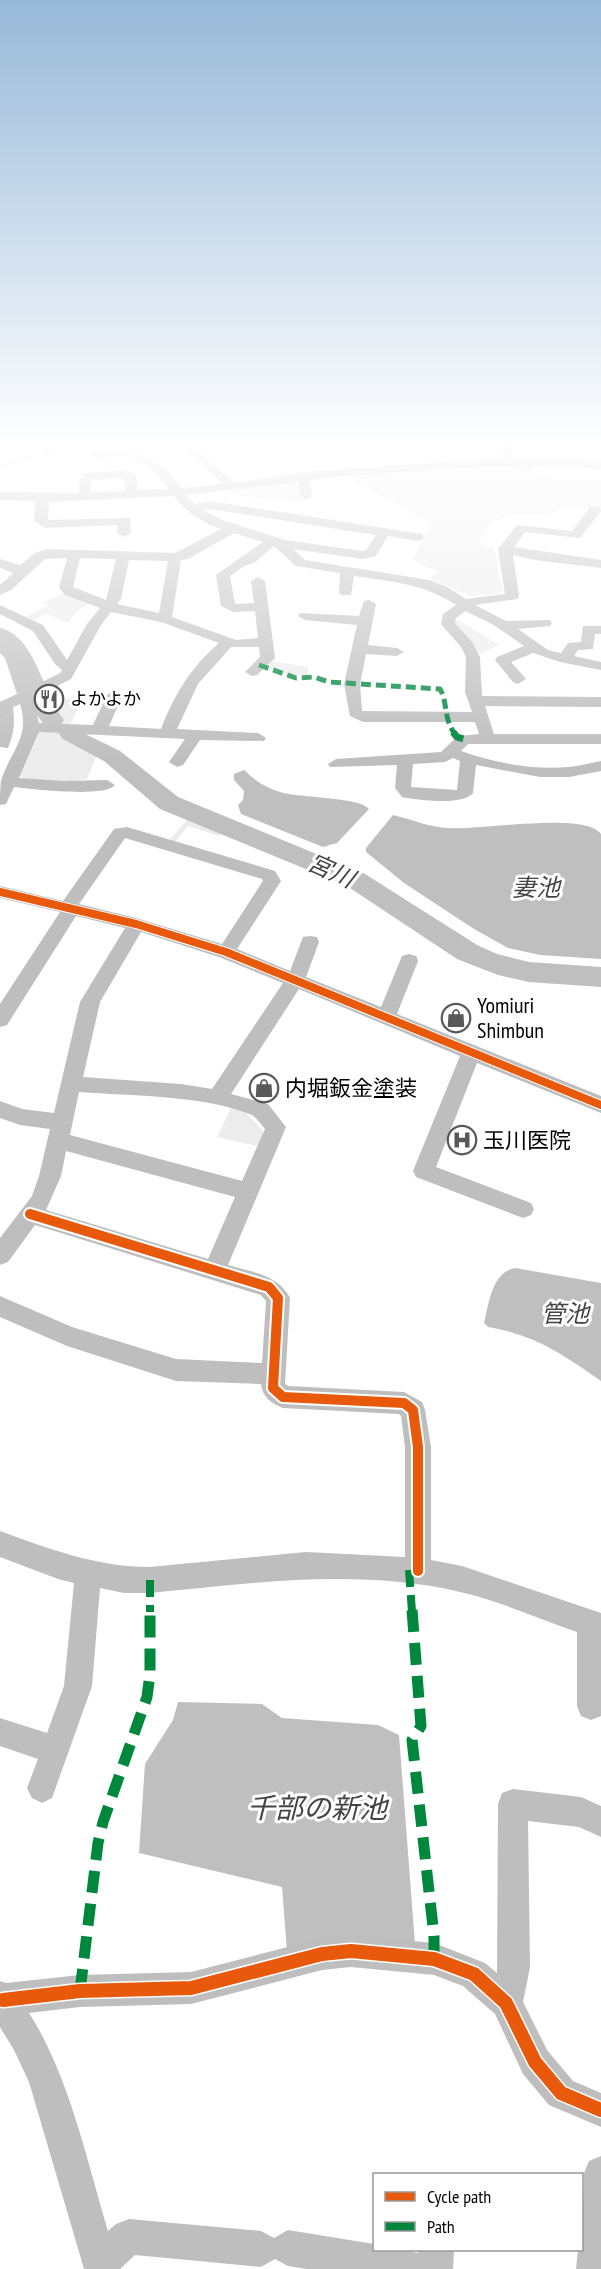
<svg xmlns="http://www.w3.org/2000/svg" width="601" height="2269" viewBox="0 0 601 2269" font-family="'PT Sans Narrow','Noto Sans JP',sans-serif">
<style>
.green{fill:#ececec}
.water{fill:#bfbfbf}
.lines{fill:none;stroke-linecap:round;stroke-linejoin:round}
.river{fill:#bfbfbf;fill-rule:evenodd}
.minor{fill:#bebebe;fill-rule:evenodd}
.rail-casing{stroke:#bebebe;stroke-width:4.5}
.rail{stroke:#fff;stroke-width:3;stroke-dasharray:9;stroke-linecap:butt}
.quiet-far3{stroke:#00873e;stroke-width:5;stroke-dasharray:10 5;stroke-linecap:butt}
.quiet-far2{stroke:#00873e;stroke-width:7;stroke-dasharray:13 7;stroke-linecap:butt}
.quiet-far1{stroke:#00873e;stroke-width:8;stroke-dasharray:17 8;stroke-linecap:butt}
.quiet{stroke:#00873e;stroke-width:11;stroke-dasharray:22 11;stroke-linecap:butt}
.cycleway-far2-casing{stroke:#fff;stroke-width:10}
.cycleway-far1-casing{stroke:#fff;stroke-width:14}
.cycleway-casing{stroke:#fff;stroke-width:17}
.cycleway-far2{stroke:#e8590c;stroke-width:8}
.cycleway-far1{stroke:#e8590c;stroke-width:10}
.cycleway{stroke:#e8590c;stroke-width:14}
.labels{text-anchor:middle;stroke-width:6;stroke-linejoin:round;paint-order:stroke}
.far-poi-label{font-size:18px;fill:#000;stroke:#fff;text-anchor:start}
.poi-label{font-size:22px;fill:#000;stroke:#fff;text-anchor:start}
.water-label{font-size:24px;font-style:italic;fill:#444;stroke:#fff}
.near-water-label{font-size:28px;font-style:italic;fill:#444;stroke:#fff}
</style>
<rect width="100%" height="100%" fill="#fff"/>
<!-- green -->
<path class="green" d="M526 463C560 488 562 480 601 479V508L566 507 553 513 512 514 490 524 478 544 494 549 503 593 470 596 430 579 437 571 421 565 413 559 432 523 347 477Z
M304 481 303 503 236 495 230 489Z
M64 593 90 603 76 612 68 623 45 613 35 621 26 617 47 605 42 603Z
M455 618 499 645 479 654 468 637 454 624Z
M271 661 308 667 309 675H291L266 666Z
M86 692 70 725 61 724 51 715 59 711 56 708 55 693 65 700Z
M36 732 64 733 98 752 87 779 63 782 25 779 20 776 37 739Z
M191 816 225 828 219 836 188 826 174 843 168 841Z
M231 1108 244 1111 265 1133 257 1146 217 1137Z"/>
<!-- water -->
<path class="water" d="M13 706C15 723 14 733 8 748L0 747V713Z
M244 770C254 780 266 788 280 792 299 798 361 797 369 809L337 843 323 847 241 814 238 805 243 800 244 791 234 780V774Z
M393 815C411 819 428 827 447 828 479 831 584 811 601 834V959L540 955 508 948 474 929 404 883 366 852V848Z
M515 1268 601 1283V1381C562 1354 535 1335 488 1327L484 1323C489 1303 492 1272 515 1268Z
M178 1702 262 1704 282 1718 378 1725 399 1735 415 1944 287 1951 282 1887 139 1853 145 1764 173 1720Z"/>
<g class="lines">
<!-- river -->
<path class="river" d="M0 628C24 633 35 662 44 682L41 687 33 689 25 687 9 655 0 645Z
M37 692 45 694 64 720 60 725 52 727 44 725 26 699 29 694Z
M71 727 120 751 178 797 365 874 477 945 497 954 529 962 601 967V987L529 982 498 975 457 959 347 886 160 809 104 761 63 739 59 734 63 729Z"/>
<!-- minor -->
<path class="minor" d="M209 445 216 448 201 454 236 483 303 472 504 458 501 453 486 448 484 445C499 445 508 444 516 458L552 457 601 461V469C509 461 417 471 325 478L310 480 312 496 306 500 300 496 298 482 186 495 195 504 210 501 422 534 424 537 422 540 417 541 388 536 376 556 363 559 293 549 305 560 429 580 447 587 466 599 505 594 498 549 517 525 572 531 590 507H600L601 511 580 538 525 532 514 547 601 560V568L535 560 513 555 519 596 517 599 475 605 506 621 550 620 552 623 550 626 518 629 548 650 561 653 568 643 581 642 583 626H601V634H595L593 649 578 650 574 656 601 662V670L560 662 533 653 511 662 526 679 518 684 513 682 495 660 497 657 524 646 494 625 465 611 455 619V623L472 642 480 657 482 696 601 697V707L485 706 494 734H601V744H468L461 751C495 763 532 770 568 767 579 766 590 763 601 761V771L569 777H540L476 765 473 793C463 806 417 800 402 797L395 788 397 765 330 767 328 764 336 759 441 752 458 736 479 734 475 722H363L350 716 344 684 357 625 305 620 298 616 300 613 359 616 364 601 369 600 376 604 368 645 397 648 404 652 397 656 366 654 360 684 362 711 472 712 465 692 466 657 461 647 441 624 443 614 456 605C422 583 393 582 354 576L351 595H341L339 592 340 573 296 566 274 546 254 563 244 566 230 576 235 604 254 603 251 581 258 577 265 581 275 658 257 675 252 676 245 672 260 657 259 647H231L198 684 177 729 258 733 266 738 264 741 200 740 183 765 177 767 169 762 185 739 39 732 19 778 64 781 107 780 115 785C105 798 32 789 14 787L6 804 0 805C0 798 0 788 1 781 10 751 31 738 20 704L0 713V702L17 694 5 658 0 653V641C20 646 24 671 30 688L60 673 62 670 55 664 33 631 0 614V605L43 625 67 660 87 624 100 608 65 595 59 588 67 558 45 559 11 590 0 595V585L13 573 0 568V559L20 565 35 553 47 549 175 553 221 529C203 523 185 512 174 496L49 502 48 520 130 518 131 533 124 537 117 533 118 525 45 528 34 521 36 501 0 500V492L79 493V479L84 473 126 470 136 475 138 490 169 489C161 478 141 458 127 456 115 454 99 463 89 455 98 448 116 450 127 446L168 470 181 488 223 484 186 452 188 449ZM124 478 125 491 91 492V480ZM210 509 376 535 366 550 363 551 285 540 222 520 203 510ZM234 533 263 542 216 575 221 606 233 612 255 611 258 638 236 640 172 617 181 560 188 559ZM80 558 116 559 106 600 73 587ZM129 560 168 561 159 613 117 604 121 599ZM111 612 161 622 219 643C191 667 174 695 161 729L109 726 123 695 115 690 107 695 93 725 39 723 33 698 71 679 101 625ZM453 758 460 761 457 790 411 787 413 764 445 762Z
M127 827 275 871 281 881 237 949 290 971 303 937 310 936 317 937 319 942 306 977 381 1007 402 956 409 954 416 956 418 961 397 1014 601 1096V1113L477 1063 436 1167 531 1203 534 1209 531 1215 523 1218 515 1215 416 1177 413 1171 460 1056 299 989 231 1094 268 1104 286 1127 228 1265C251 1272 278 1274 290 1298L285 1384 288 1386 404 1392 422 1402 425 1410 431 1447V1560L462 1566 601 1613V1716L591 1720 581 1716 577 1706V1632C539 1619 500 1601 460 1592 358 1568 253 1583 150 1593H124L100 1588 92 1686 52 1798 42 1803 32 1798 27 1788 38 1759 0 1746V1718L47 1733 64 1686 74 1583 58 1579 0 1557V1531C49 1549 97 1567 150 1567L306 1552 405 1557V1447L401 1416 399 1414 283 1408C272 1404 262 1397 261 1384L176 1381 67 1346 0 1317V1296L72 1327 176 1359 262 1363 266 1301 261 1295 35 1225 8 1262 0 1265V1238L32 1196 39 1176 50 1129 20 1125 0 1118V1101L22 1109 54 1113 80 1002 125 928 76 916 7 1025 0 1027V1004L60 912 0 898V886L63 901 114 829ZM125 838 262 879 263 881 222 944 136 918 79 904ZM141 932 219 957 283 983 212 1089 181 1084 83 1077 100 1002ZM79 1092C131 1096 204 1095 252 1115 257 1118 261 1124 265 1129L242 1181 70 1135ZM66 1151 235 1197 208 1259 46 1210 61 1176Z
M513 1789 581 1797 601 1806V1837L579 1827 528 1821 530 1967 523 2002 547 2050 573 2081 601 2093V2127L549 2105 523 2074 495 2014 463 1986 434 1975 351 1967 322 1970 191 2004 80 2007 29 2013C69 2075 87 2161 108 2231L116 2224 129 2219 261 2231 274 2238 288 2230 374 2244V2250H405L418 2253V2250H454L453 2269H307L288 2266 275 2259 261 2267 135 2255 120 2269H84L29 2082 14 2050 0 2027V1981L6 1983 80 1975 191 1972 322 1938 351 1935 434 1943 485 1963 497 1973 498 1804 502 1793Z
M601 2156V2269H576L578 2250H582L584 2173 589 2161Z"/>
<!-- rail casing -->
<g class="rail-casing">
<path id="rail" d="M0 465 73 445"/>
</g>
<!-- rail -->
<use href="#rail" class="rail"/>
<!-- quiet-far3 -->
<path class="quiet-far3" d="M506 451 510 445
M259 665 296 678 314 677 329 682 440 689C448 703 443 716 454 733"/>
<!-- quiet-far2 -->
<path class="quiet-far2" d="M453 732 457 737 464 739"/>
<!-- quiet-far1 -->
<path class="quiet-far1" d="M409 1570 412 1612
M150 1580V1612"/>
<!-- quiet -->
<path class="quiet" d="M412 1610 421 1726 412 1740 434 1936V1959
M80 1991 98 1843 103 1822 147 1697 150 1674V1610"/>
<!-- cycleway-far2 casing -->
<g class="cycleway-far2-casing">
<path id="cycleway-far2" d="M0 892 136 924 226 952 601 1105"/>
</g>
<!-- cycleway-far1 casing -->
<g class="cycleway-far1-casing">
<path id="cycleway-far1" d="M30 1214 269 1287 278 1298 273 1388 283 1397 404 1403 413 1410 418 1447V1571"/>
</g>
<!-- cycleway casing -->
<g class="cycleway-casing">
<path id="cycleway" d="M3 2000 80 1991 191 1988 322 1954 351 1951 434 1959 474 1974 506 2003 535 2062 561 2093 601 2110"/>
</g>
<!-- cycleway-far2 -->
<use href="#cycleway-far2" class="cycleway-far2"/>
<!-- cycleway-far1 -->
<use href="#cycleway-far1" class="cycleway-far1"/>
<!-- cycleway -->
<use href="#cycleway" class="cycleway"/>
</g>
<!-- sky -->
<linearGradient id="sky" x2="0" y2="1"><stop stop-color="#97b8d8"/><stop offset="0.58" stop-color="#fff"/><stop offset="1" stop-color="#fff" stop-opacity="0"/></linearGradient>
<rect width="601" height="762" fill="url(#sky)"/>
<!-- icons -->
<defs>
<g id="restaurant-ring" transform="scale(1.5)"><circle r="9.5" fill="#fff" stroke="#595959" stroke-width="1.5"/><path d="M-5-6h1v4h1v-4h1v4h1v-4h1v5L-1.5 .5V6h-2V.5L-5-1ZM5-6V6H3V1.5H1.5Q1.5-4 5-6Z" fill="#595959"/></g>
<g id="shop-ring" transform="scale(1.5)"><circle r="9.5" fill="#fff" stroke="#595959" stroke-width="1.5"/><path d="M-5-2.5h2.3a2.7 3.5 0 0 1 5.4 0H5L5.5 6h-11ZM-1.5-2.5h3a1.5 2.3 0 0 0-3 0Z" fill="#595959"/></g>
<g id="hospital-ring" transform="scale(1.5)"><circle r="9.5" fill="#fff" stroke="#595959" stroke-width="1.5"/><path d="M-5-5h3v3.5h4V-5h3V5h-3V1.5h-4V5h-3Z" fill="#595959"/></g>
</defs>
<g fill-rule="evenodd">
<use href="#restaurant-ring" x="49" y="699"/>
<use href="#shop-ring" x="456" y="1018"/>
<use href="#shop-ring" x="264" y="1088"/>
<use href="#hospital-ring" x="462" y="1140"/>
</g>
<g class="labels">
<!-- far-poi labels -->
<g class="far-poi-label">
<text x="70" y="705">よかよか</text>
</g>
<!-- poi labels -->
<g class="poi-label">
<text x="477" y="1013">Yomiuri<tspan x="477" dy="25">Shimbun</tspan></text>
<text x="285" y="1096">内堀鈑金塗装</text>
<text x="483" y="1148">玉川医院</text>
</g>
<!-- water labels -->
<g class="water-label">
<text transform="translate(331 871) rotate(24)" y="8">宮川</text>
<text x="536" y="896">妻池</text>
<text x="565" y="1322">管池</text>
</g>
<!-- near-water labels -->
<g class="near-water-label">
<text x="317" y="1818">千部の新池</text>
</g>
</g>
<!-- legend -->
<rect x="373" y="2173" width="210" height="78" fill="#ffffff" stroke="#999999" stroke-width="1.5"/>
<rect x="385" y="2192" width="30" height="9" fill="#e8590c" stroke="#999999" stroke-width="1.5"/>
<text x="427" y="2203" font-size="18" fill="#000000">Cycle path</text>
<rect x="385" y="2222" width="30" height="9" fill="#00873e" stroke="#999999" stroke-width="1.5"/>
<text x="427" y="2233" font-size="18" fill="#000000">Path</text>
</svg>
